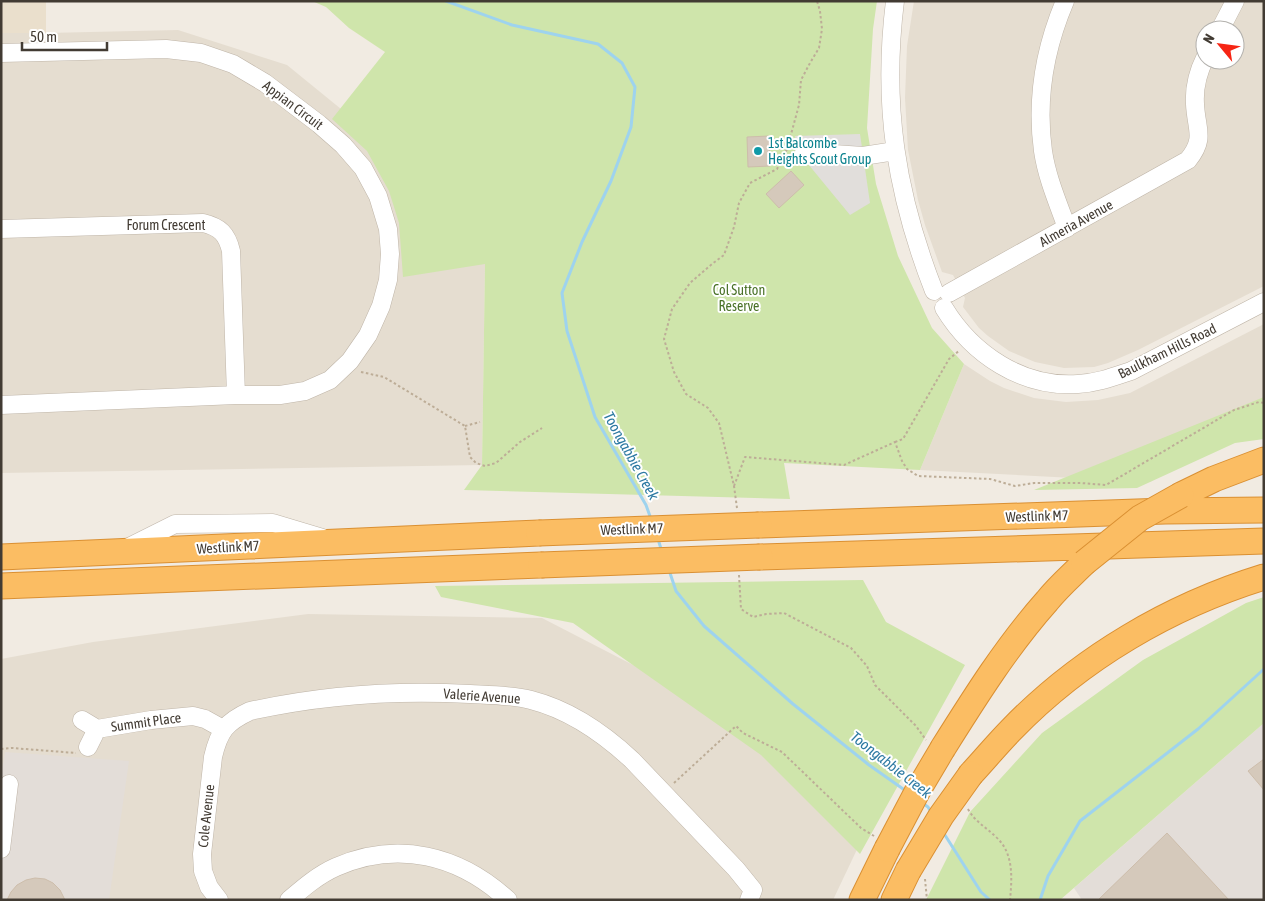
<svg xmlns="http://www.w3.org/2000/svg" width="1265" height="901" viewBox="0 0 1265 901" font-family="'Asap Condensed',sans-serif">
<style>
.residential{fill:#e5ddd0;fill-rule:evenodd}
.industrial{fill:#e3ddd8}
.education{fill:#eadfcc}
.green{fill:#cfe5ab}
.parking{fill:#e1dedb}
.lines{fill:none;stroke-linecap:round;stroke-linejoin:round}
.stream{stroke:#9ed3ee;stroke-width:3}
.building{fill:#d5c9bb;stroke:#cdbdab}
.minor-casing{stroke:#bfb5a8;stroke-width:19}
.highway-casing{stroke:#da9033;stroke-width:27}
.path{stroke:#bdad97;stroke-width:2;stroke-dasharray:2.5 2.5;stroke-linecap:butt}
.minor{stroke:#fff;stroke-width:18}
.highway{stroke:#fbbd63;stroke-width:25}
.highway-bridge-casing{stroke:#da9033;stroke-width:27;stroke-linecap:butt}
.highway-bridge{stroke:#fbbd63;stroke-width:25}
.culture-dot{fill:#0f9aa8;stroke:#fff;stroke-width:2}
.labels{text-anchor:middle;stroke-width:4;stroke-linejoin:round;paint-order:stroke}
.street-label{font-size:14px;fill:#423b33;stroke:#fff}
.culture-label{font-size:14px;fill:#0d838f;stroke:#fff;text-anchor:start}
.park-label{font-size:14px;fill:#4a7228;stroke:#fff}
.water-label{font-size:15px;font-style:italic;fill:#2e7aa3;stroke:#fff}
</style>
<rect width="100%" height="100%" fill="#f1ebe2"/>
<!-- residential -->
<path class="residential" d="M1 1 47 33 178 30 287 65 341 109 410 196 485 264 482 465 1 473Z
M914 1H1264V286L1138 350 1108 363 1094 367 1064 368 1035 362 1009 351 988 336 979 328 963 307 965 298 953 275 942 272 925 225 918 200 908 150 905 98 907 46ZM1205 30H1235V60H1205Z
M1264 324V417L1150 482 920 470 964 364 990 381 1004 388 1034 398 1066 402 1098 400 1130 393Z
M308 614 542 618 699 699 870 822 833 900H1V659L93 642Z"/>
<!-- industrial -->
<path class="industrial" d="M1264 723V900H1082L1074 888Z
M5 752 129 761 109 900H1V776Z"/>
<!-- education -->
<path class="education" d="M1 1H46V33H1Z"/>
<!-- green -->
<path class="green" d="M312 1H877L873 29 867 128 876 184 898 256 932 328 964 364 920 470 784 463 790 499 464 490 482 465 485 264 403 277 399 223 389 191 367 151 332 119 385 52 349 28 326 7Z
M1264 397V439L1235 443 1137 488 1034 490Z
M863 580 886 622 965 665 860 854 761 755 573 623 441 597 435 586Z
M1264 597V723L1060 900H926L970 812 1042 733 1143 660 1246 603Z"/>
<!-- parking -->
<path class="parking" d="M860 134 870 203 850 215 799 153 795 136Z"/>
<g class="lines">
<!-- stream -->
<path class="stream" d="M446 1 512 25 598 44 622 63 635 87 631 127 611 181 582 242 562 293 567 331 595 417 646 505 651 519
M658 539 662 552
M669 570 676 591 704 626 793 704 869 765 906 791
M921 802 928 807 931 812
M943 832 981 892 990 900
M1040 900 1048 876 1080 821 1198 729 1264 669"/>
</g>
<!-- building -->
<path class="building" d="M769 136 770 166 748 167 747 137Z
M791 171 804 185 779 208 766 194Z
M1264 759V790L1248 771Z
M1167 833 1229 900H1098Z
M35 878 45 879 53 883 60 890 65 900H7L11 892 17 885 26 880Z"/>
<g class="lines">
<!-- minor casing -->
<g class="minor-casing">
<path id="minor" d="M895 1C882 105 896 194 934 291
M1065 1C1045 48 1036 100 1043 151 1047 178 1058 203 1067 228
M1220 30 1235 1
M1 53 166 49 201 53 233 64 265 83 319 124 343 145 363 168 378 196 388 229 390 254 388 280 381 306 368 335 350 361 330 380 305 391 280 395H236L1 405
M804 152 863 156 895 151
M1 229 203 223C220 227 227 234 231 251L236 395
M949 293 1188 160C1206 138 1196 129 1195 104 1194 88 1198 72 1205 58
M944 308C972 354 1022 388 1078 384 1097 383 1113 377 1131 371L1264 302
M127 548 175 524 273 523 323 538
M82 720 97 729 88 747
M97 729 151 720 193 716 205 719 223 729
M1 849 9 784
M219 900 209 887 203 871 202 854 213 757C219 731 226 722 250 711 322 695 397 690 470 694 490 695 512 695 531 700 570 710 603 733 632 760L736 869 753 890 749 900
M289 900C303 888 318 875 336 867 398 840 459 855 508 900"/>
</g>
<!-- highway casing -->
<g class="highway-casing">
<path id="highway" d="M1181 495 1214 479 1264 460
M759 525 1165 511 1264 510
M1 557 539 533
M760 557 1264 541
M1 586 541 565
M943 748C975 697 1007 646 1047 601 1058 587 1072 575 1084 563
M971 774C985 759 998 743 1012 729 1081 658 1170 606 1264 577
M862 900 887 849
M894 900 908 871"/>
</g>
<!-- path -->
<path class="path" d="M361 372 384 377 465 426 470 457 476 463 485 466 496 463 520 442 542 428
M465 426 480 422
M895 442 903 439 949 359 960 350
M734 486 745 457 844 465 895 442 902 461 907 469 918 476 990 479 1015 486 1034 483H1081L1106 485 1234 410 1259 402 1264 403
M737 508 734 486 719 423 708 408 686 394 674 372 664 339 672 309 690 283 712 264 724 255 734 227 739 203 750 183 777 169 787 149 799 105 801 80 810 63 819 48 822 29 820 11 817 1
M739 575 741 609 753 617 766 614 784 613 851 648 867 666 875 685 916 726 926 740
M1 749 12 748 76 753
M674 783 736 726 743 733 782 752 861 828 874 836
M968 809C975 822 986 827 996 837 1014 853 1012 878 1010 900
M925 879 927 900"/>
<!-- minor -->
<use href="#minor" class="minor"/>
<!-- highway -->
<use href="#highway" class="highway"/>
<!-- highway-bridge casing -->
<g class="highway-bridge-casing">
<path id="highway-bridge" d="M539 533 759 525
M1084 563 1140 518 1181 495
M541 565 760 557
M887 849 917 792 943 748
M908 871 941 816 971 774"/>
</g>
<!-- highway-bridge -->
<use href="#highway-bridge" class="highway-bridge"/>
</g>
<!-- markers -->
<circle class="culture-dot" cx="758" cy="151" r="5"/>
<g class="labels">
<!-- street labels -->
<g class="street-label">
<text transform="translate(293 105) rotate(37)" y="5">Appian Circuit</text>
<text transform="translate(1076 223) rotate(-29)" y="5">Almeria Avenue</text>
<text x="166" y="230">Forum Crescent</text>
<text transform="translate(1167 351) rotate(-26)" y="5">Baulkham Hills Road</text>
<text transform="translate(1037 516) rotate(-2)" y="5">Westlink M7</text>
<text transform="translate(632 529) rotate(-2)" y="5">Westlink M7</text>
<text transform="translate(228 547) rotate(-3)" y="5">Westlink M7</text>
<text transform="translate(482 696) rotate(4)" y="5">Valerie Avenue</text>
<text transform="translate(146 722) rotate(-8)" y="5">Summit Place</text>
<text transform="translate(206 816) rotate(-84)" y="5">Cole Avenue</text>
</g>
<!-- culture labels -->
<g class="culture-label">
<text x="768" y="148">1st Balcombe<tspan x="768" dy="16">Heights Scout Group</tspan></text>
</g>
<!-- park labels -->
<g class="park-label">
<text x="739" y="295">Col Sutton<tspan x="739" dy="16">Reserve</tspan></text>
</g>
<!-- water labels -->
<g class="water-label">
<text transform="translate(631 456) rotate(61)" y="5">Toongabbie Creek</text>
<text transform="translate(891 765) rotate(38)" y="5">Toongabbie Creek</text>
</g>
</g>
<!-- border -->
<rect width="1265" height="901" fill="none" stroke="#423b33" stroke-width="5"/>
<!-- north arrow -->
<g transform="translate(1220 45) rotate(299)"><circle r="24" fill="#ffffff" stroke="#b3b1ad"/>
<path d="M0-4L9 19L0 12L-9 19Z" fill="#f62514"/>
<text y="-8" font-size="14" font-weight="bold" text-anchor="middle" fill="#423b33">N</text>
</g>
<!-- scale -->
<path d="M22 42v8h85v-8" fill="none" stroke="#423b33" stroke-width="2.5"/>
<text x="30" y="42" font-size="15" fill="#423b33" stroke="#ffffff" stroke-width="4" paint-order="stroke">50 m</text>
</svg>
